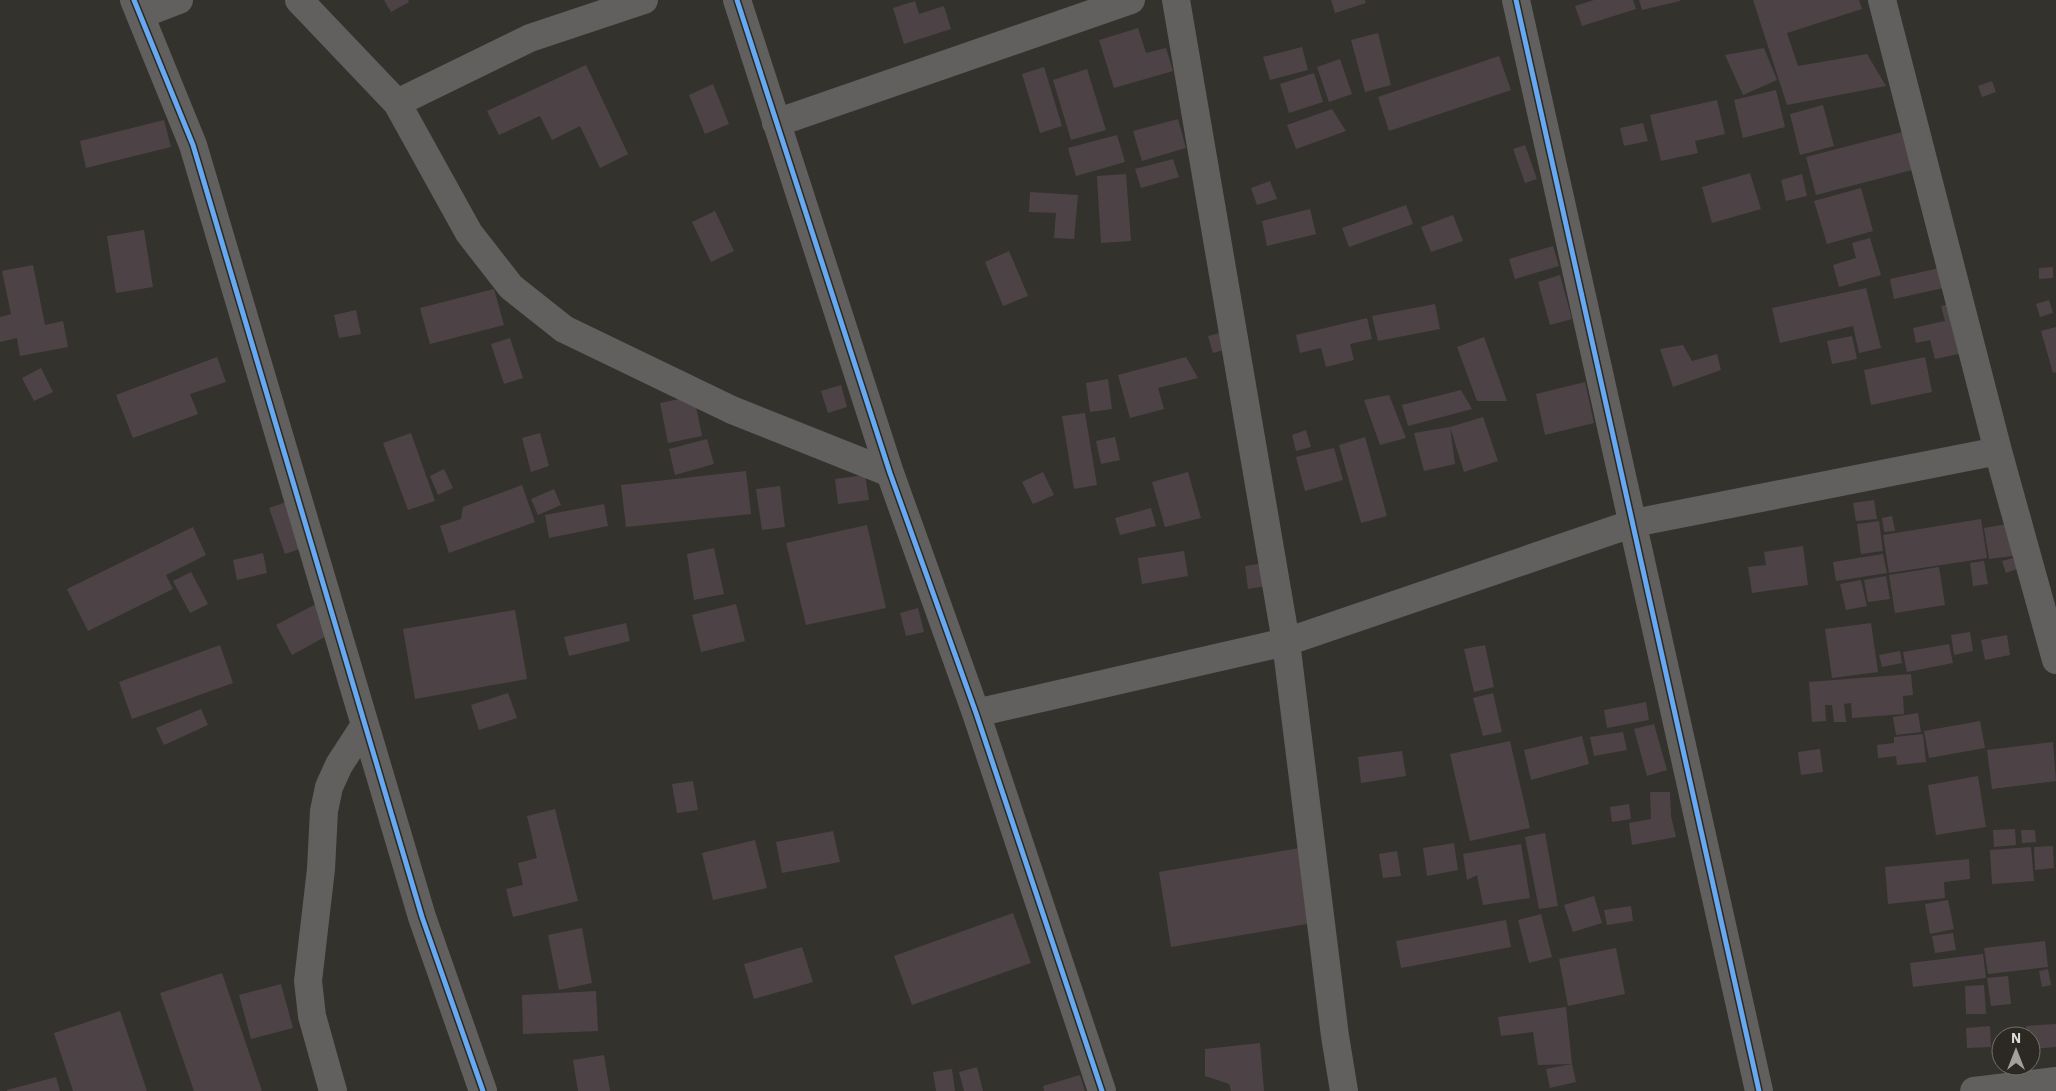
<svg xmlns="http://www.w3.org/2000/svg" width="2056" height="1091" viewBox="0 0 2056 1091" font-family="'IBM Plex Sans',sans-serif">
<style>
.building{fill:#4d4347}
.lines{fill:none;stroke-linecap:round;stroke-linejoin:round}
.street{stroke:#61605e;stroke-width:28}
.cycleway-casing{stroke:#2b2921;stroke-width:8}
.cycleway{stroke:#66a8f1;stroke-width:5}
</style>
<rect width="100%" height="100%" fill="#33322d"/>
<!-- building -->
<path class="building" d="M384 0H408L409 2 391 12Z
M1331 0H1365L1366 3 1335 13Z
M1594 0H1633L1636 9 1582 26 1575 6Z
M1639 0H1680V1L1642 10Z
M1753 0H1859L1862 9 1787 33 1798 66 1867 54 1886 86 1787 105Z
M915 1 919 14 944 6 951 29 904 44 893 8Z
M1138 28 1146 53 1166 48 1173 71 1114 88 1099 40Z
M1378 33 1391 85 1365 92 1351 40Z
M1302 47 1308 70 1270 80 1263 57Z
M1764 48 1777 80 1743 95 1725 55Z
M1499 56 1511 90 1389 131 1378 97Z
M1340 59 1352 94 1329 102 1317 67Z
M586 65 628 154 600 168 580 126 552 140 540 116 499 135 487 111Z
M1044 67 1062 126 1040 133 1022 74Z
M1087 69 1106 130 1071 140 1053 80Z
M1314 73 1323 102 1289 113 1280 84Z
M1992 81 1996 92 1982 97 1978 86Z
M713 84 729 124 705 134 689 95Z
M1776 90 1785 127 1743 138 1734 100Z
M1717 100 1725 134 1695 141 1698 153 1661 161 1650 115Z
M1823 105 1834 146 1800 155 1790 114Z
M1332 109 1346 131 1296 149 1287 125Z
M1178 119 1186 148 1142 161 1133 131Z
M164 120 171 147 86 168 80 141Z
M1643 123 1648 141 1624 146 1620 128Z
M1906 131 1916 169 1816 195 1806 157Z
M1117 135 1125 162 1076 176 1068 148Z
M1525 145 1537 179 1525 183 1513 149Z
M1173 159 1179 177 1141 188 1135 169Z
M1750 173 1761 209 1712 223 1702 187Z
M1126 174 1131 241 1101 243 1097 176Z
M1802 174 1807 196 1786 201 1781 180Z
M1270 181 1277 199 1257 205 1251 188Z
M1861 188 1873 231 1827 244 1814 201Z
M1030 192 1078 195 1074 239 1054 238 1056 213 1029 212Z
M1406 205 1413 224 1349 247 1342 228Z
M1310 209 1316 234 1267 246 1262 221Z
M715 211 734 251 711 262 692 222Z
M1453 215 1463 241 1431 252 1421 227Z
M144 230 153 287 116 293 107 236Z
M1870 238 1881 275 1839 287 1833 265 1856 258 1852 243Z
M1553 246 1559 266 1515 279 1509 259Z
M1009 251 1028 296 1003 306 985 262Z
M33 265 45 325 63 321 68 347 20 356 17 338 0 342V317L11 314 2 271Z
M1944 267 1948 287 1894 299 1890 279Z
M2053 267V278L2039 279V268Z
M1560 275 1572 319 1550 325 1538 282Z
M1866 288 1881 348 1859 353 1853 326 1780 343 1772 308Z
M494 289 504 325 430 344 420 308Z
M2049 300 2053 313 2040 317 2036 304Z
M1958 302 1968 352 1935 359 1930 340 1916 343 1913 328 1945 321 1941 306Z
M1435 304 1440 329 1378 341 1372 316Z
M356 310 361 334 339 338 334 315Z
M1367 318 1372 339 1350 344 1354 360 1326 367 1321 348 1300 353 1296 335Z
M2056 327V372L2053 373 2041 331Z
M1223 332 1228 349 1213 353 1208 336Z
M1852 336 1857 359 1832 364 1827 341Z
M1484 337 1507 401H1477L1457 347Z
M510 338 523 378 504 384 491 344Z
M1683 345 1692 361 1717 354 1721 370 1673 387 1660 349Z
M217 357 226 382 190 394 198 414 133 438 116 395Z
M1186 357 1198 378 1158 388 1164 409 1130 418 1118 375Z
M1925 357 1932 392 1871 405 1864 370Z
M41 368 53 392 34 401 22 378Z
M1108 379 1112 409 1090 412 1086 383Z
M1585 382 1594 423 1545 435 1536 394Z
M841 385 847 407 828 413 821 391Z
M1461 390 1472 409 1408 426 1402 405Z
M1389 395 1406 438 1380 445 1364 400Z
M694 396 702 436 668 443 660 403Z
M1085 413 1097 485 1074 489 1062 416Z
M1483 417 1498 461 1464 472 1450 427 1455 464 1424 471 1414 433 1450 427Z
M1306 430 1311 447 1296 451 1292 435Z
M411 433 435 501 408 510 383 443Z
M540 433 549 466 531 472 522 438Z
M1115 437 1120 460 1101 464 1096 441Z
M1365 437 1387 516 1361 523 1339 445Z
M707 439 714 464 675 475 669 449Z
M1334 448 1343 480 1305 491 1296 457Z
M444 469 453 488 438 495 430 476Z
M746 471 751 514 626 527 621 485Z
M1043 472 1054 495 1033 504 1022 482Z
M1188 472 1201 518 1165 527 1152 482Z
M865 475 869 500 838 504 835 479Z
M522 485 535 522 449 553 440 526 461 519 463 507Z
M780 486 785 527 762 530 756 489Z
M554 489 561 505 538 515 531 499Z
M1874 500 1877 519 1856 521 1853 503Z
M289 501 305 547 285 554 269 508Z
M604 504 608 526 549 538 545 515Z
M1151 508 1156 526 1120 535 1115 518Z
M1892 516 1895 531 1884 532 1882 518Z
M1981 519 1987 558 1889 573 1883 535Z
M1879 521 1883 551 1861 554 1857 524Z
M2008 524 2013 556 1989 559 1984 528Z
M867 525 886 608 806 625 786 543Z
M193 527 206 555 166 575 173 589 88 631 67 589Z
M1803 546 1808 585 1752 593 1748 567 1766 565 1764 552Z
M714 548 724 594 694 600 687 554Z
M1184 551 1188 576 1142 584 1138 558Z
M263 553 267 573 237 580 233 560Z
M1883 554 1887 573 1836 581 1833 562Z
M2013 558 2017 569 2006 573 2002 561Z
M1984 561 1988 584 1973 586 1970 563Z
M1264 563 1267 586 1248 589 1245 566Z
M1939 567 1945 605 1895 613 1889 575Z
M191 572 208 604 190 613 173 581Z
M1886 576 1890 599 1868 602 1864 580Z
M1861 580 1867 606 1846 610 1840 584Z
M316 604 332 633 292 655 276 625Z
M736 604 745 641 701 652 692 615Z
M918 608 924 632 906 636 900 613Z
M515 610 527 679 415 699 403 629Z
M626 623 630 641 569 656 564 637Z
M1871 623 1878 672 1832 678 1825 629Z
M1970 632 1973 651 1954 655 1951 635Z
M2007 635 2010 655 1985 660 1981 640Z
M1949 644 1953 663 1907 672 1903 652Z
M220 645 233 683 132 719 119 682Z
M1485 645 1494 687 1474 692 1464 649Z
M1900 651 1902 663 1882 667 1879 655Z
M1911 674 1913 695 1903 696 1904 714 1852 718 1851 703 1844 704 1846 722H1834L1832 705H1825L1826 721 1812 722 1809 682Z
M508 693 517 718 479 730 471 705Z
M1493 693 1502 732 1483 736 1473 698Z
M1646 702 1649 720 1607 728 1604 710Z
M201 709 208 725 164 745 156 728Z
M1918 713 1921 732 1896 735 1893 717Z
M1980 721 1985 748 1929 758 1924 731Z
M1654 724 1667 770 1647 776 1634 729Z
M1623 732 1627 750 1594 756 1590 737Z
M1923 734 1926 762 1897 765 1896 756 1878 758 1877 745 1894 743V737Z
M1582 736 1589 764 1531 780 1524 750Z
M1510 741 1530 828 1470 841 1450 754Z
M2053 742 2056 781 1992 789 1987 750Z
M1820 749 1823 772 1801 775 1798 752Z
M1402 751 1406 776 1361 783 1358 757Z
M1978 776 1986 827 1936 835 1928 785Z
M693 781 698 810 677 813 672 784Z
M1650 792H1670L1671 816 1676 837 1632 845 1629 823 1651 819Z
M1629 804 1631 819 1612 822 1610 807Z
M555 809 578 901 513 917 506 889 523 885 518 863 537 858 527 816Z
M2015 829 2016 845 1994 847 1993 830Z
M2021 830H2035L2036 842 2022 843Z
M833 831 840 862 782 873 776 842Z
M1545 833 1558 906 1539 909 1525 837Z
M755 840 767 888 713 900 702 853Z
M1454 843 1458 870 1427 876 1423 848Z
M1521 844 1530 898 1483 905 1477 875 1467 880 1463 854Z
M2053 846 2054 868 2035 870 2034 847Z
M2031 847 2034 881 1992 884 1990 850Z
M1300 848 1313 923 1171 947 1159 872Z
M1397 851 1401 876 1383 878 1379 854Z
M1969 859 1970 879 1944 882 1945 898 1888 904 1885 867Z
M1594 896 1602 923 1573 932 1564 905Z
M1948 900 1954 929 1930 934 1925 904Z
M1631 906 1633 921 1607 925 1604 910Z
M1013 913 1031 963 912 1005 894 956Z
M1541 914 1552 957 1529 963 1518 920Z
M1506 920 1511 947 1401 968 1396 941Z
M582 928 592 983 559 990 548 935Z
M1953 933 1956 950 1935 953 1932 936Z
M2045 941 2048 967 1988 974 1984 948Z
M802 947 813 982 754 999 744 964Z
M1616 948 1625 994 1568 1006 1559 959Z
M1983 954 1986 978 1913 987 1910 963Z
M2048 969 2051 985 2042 987 2039 971Z
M222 973 262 1091H194L160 993Z
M2008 976 2011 1004 1991 1006 1987 978Z
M281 984 293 1028 251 1039 239 995Z
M1984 985 1986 1014H1966L1965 986Z
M596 991 598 1031 523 1034 522 995Z
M1566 1007 1572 1064 1538 1065 1533 1032 1501 1036 1498 1017Z
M120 1011 147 1091H73L54 1033Z
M2056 1024V1047L2031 1049V1036H2027L2026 1026Z
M1990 1026 1991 1047 1967 1048 1966 1028Z
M1260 1043 1264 1091H1231L1229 1084 1205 1076V1049Z
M604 1055 610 1091H578L573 1060Z
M1572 1064 1576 1082 1550 1088 1546 1069Z
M977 1067 983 1091H964L959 1072Z
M952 1069 955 1091H936L933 1072Z
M1080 1075 1085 1091H1044L1043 1086Z
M56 1077 60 1091H7V1090Z"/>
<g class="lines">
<!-- street -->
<path class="street" d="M134 0 193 145 422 917 483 1091
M299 0 397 103 469 233 511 287 564 329 732 410 890 473
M737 0 890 473 976 713 1102 1091
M1176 0 1286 642 1335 1036 1344 1091
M1516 0 1759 1091
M1882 0 1998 451 2056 660
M140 15 179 0
M397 103 530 38 644 0
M776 123 1131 0
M976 713 1286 642 1634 523 1998 451
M333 1091 312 1016 308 981 321 869 324 811 329 787 339 765 365 725
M1974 1091 2056 1081"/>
<!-- cycleway casing -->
<g class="cycleway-casing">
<path id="cycleway" d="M134 0 193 145 422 917 483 1091
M737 0 890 473 976 713 1102 1091
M1516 0 1759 1091"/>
</g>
<!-- cycleway -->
<use href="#cycleway" class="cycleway"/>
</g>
<!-- north arrow -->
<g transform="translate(2016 1051)"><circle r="24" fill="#2b2921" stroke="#727069"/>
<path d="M0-4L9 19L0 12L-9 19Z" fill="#a1a09b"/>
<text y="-8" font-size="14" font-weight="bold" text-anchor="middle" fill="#dcdbd6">N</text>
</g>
</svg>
